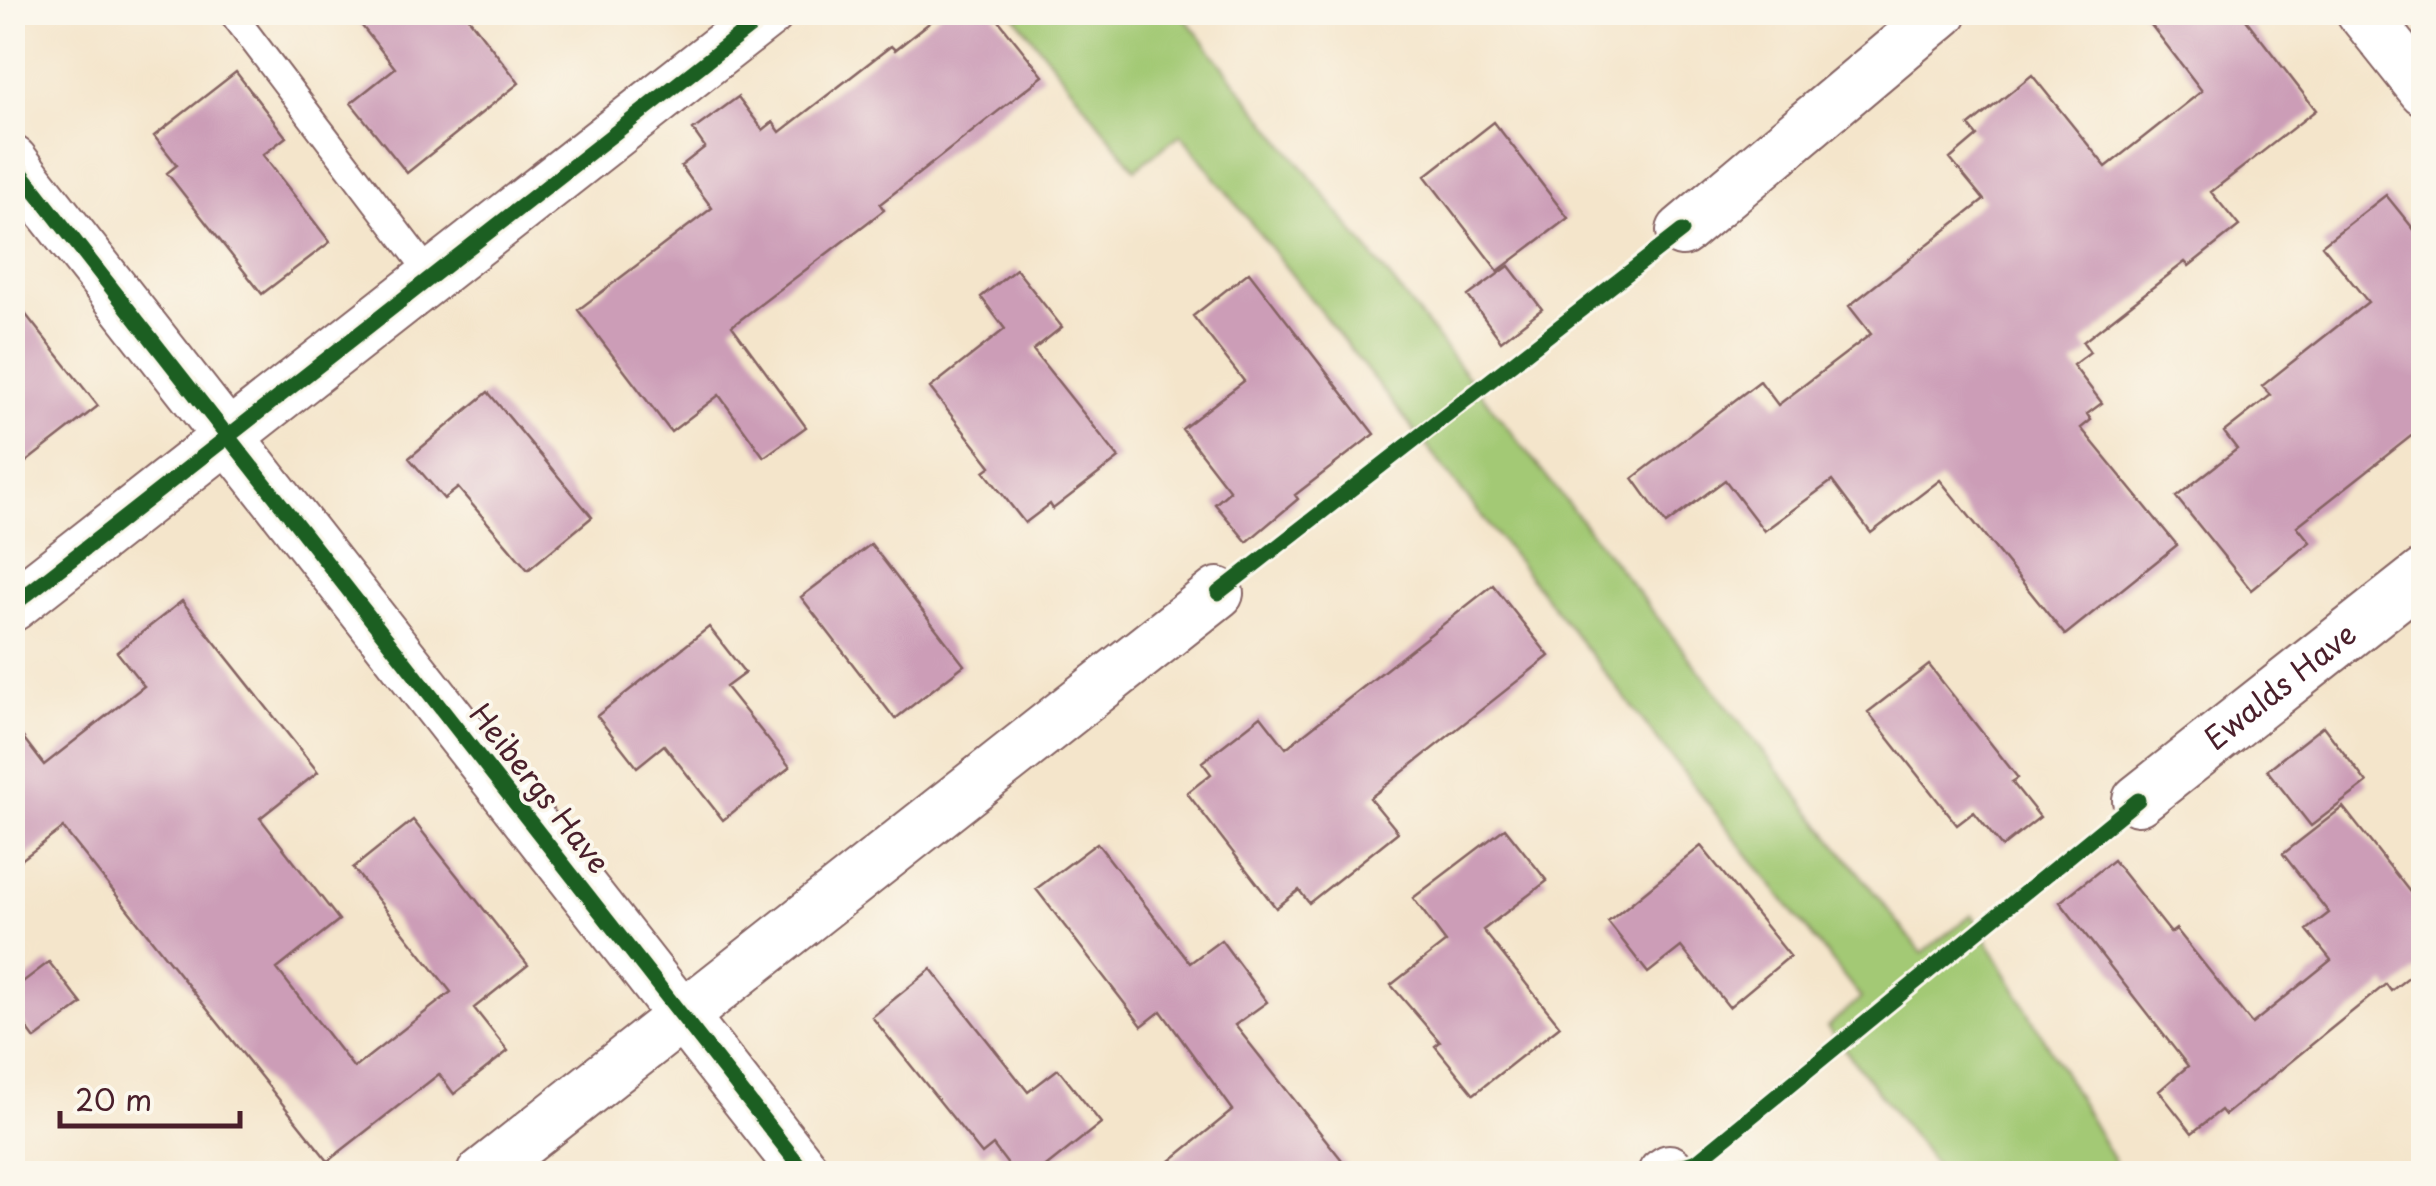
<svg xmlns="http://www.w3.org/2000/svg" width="2436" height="1186" viewBox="0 0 2436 1186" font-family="'Playpen Sans',sans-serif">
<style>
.green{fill:#a3c974;stroke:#767450;stroke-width:2.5}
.building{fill:#cc9db7}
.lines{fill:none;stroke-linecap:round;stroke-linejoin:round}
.service-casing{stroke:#866463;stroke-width:29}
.minor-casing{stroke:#866463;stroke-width:54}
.service{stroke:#fff;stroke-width:25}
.minor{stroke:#fff;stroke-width:50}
.cycleway-casing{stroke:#fbf7ec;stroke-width:21}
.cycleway{stroke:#1b5e20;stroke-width:15}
.labels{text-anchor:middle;stroke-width:8;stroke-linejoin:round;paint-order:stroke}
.street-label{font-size:30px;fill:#4a1f2b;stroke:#fbf7ec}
</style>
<rect width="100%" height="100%" fill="#fbf7ec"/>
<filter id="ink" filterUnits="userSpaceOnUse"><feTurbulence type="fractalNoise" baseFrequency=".01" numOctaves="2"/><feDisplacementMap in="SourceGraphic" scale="20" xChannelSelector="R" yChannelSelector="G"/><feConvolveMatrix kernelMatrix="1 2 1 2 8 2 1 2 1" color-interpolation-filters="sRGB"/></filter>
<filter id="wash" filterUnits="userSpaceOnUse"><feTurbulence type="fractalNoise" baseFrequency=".0048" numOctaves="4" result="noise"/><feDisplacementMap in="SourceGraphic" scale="40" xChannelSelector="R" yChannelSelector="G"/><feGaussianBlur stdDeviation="2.25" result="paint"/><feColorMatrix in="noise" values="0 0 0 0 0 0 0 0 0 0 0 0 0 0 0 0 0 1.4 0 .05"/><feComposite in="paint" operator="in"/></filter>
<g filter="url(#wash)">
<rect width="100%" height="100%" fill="#f4e5cb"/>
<!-- green -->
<path class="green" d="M1013 13H1181L1922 953 1972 914 2121 1173H1942L1827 1027 1861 998 1181 134 1135 169Z"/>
<g id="blocks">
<!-- building -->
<path class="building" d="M351 12H464L519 83 407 173 351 103 395 68Z
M943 12H992L1043 76 880 204 884 210 732 326 806 427 764 457 719 395 671 432 578 310 712 208 681 166 705 147 693 130 738 97 763 130 773 122 780 132 891 46 895 50Z
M2141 12H2240L2316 110 2211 192 2239 226 2189 266 2185 262 2083 342 2090 352 2073 365 2102 403 2087 414 2091 420 2081 428 2177 545 2065 635 1940 480 1871 533 1832 481 1764 531 1725 480 1666 524 1633 478 1760 381 1778 405 1871 334 1849 306 1984 200 1950 159 1977 136 1969 126 2032 75 2106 167 2202 91Z
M236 72 286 137 263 155 330 242 262 294 167 173 177 165 154 136Z
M1494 122 1568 218 1498 271 1425 176Z
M2386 195 2424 242V426L2297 526 2310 542 2251 590 2176 497 2237 449 2224 432 2271 395 2262 386 2368 302 2322 245Z
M1509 266 1542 309 1501 341 1468 296Z
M1016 269 1062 327 1033 350 1119 458 1053 509 1050 504 1025 523 984 471 991 466 930 388 1005 329 981 297Z
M1249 272 1374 434 1295 495 1298 499 1247 542 1215 504 1230 491 1182 429 1244 381 1193 316Z
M12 297 98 406 12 473Z
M488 392 592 517 528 570 458 488 444 499 409 458Z
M871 544 964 665 895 719 801 597Z
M1493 585 1549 656 1370 798 1398 832 1309 903 1299 890 1276 908 1187 793 1211 774 1202 762 1261 716 1286 748Z
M182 601 318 772 260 818 339 920 277 969 354 1068 451 992 353 868 413 820 528 965 474 1008 508 1051 454 1094 439 1074 328 1161 63 828 12 867V723L44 765 144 686 117 652Z
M709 627 745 673 726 687 790 767 723 820 664 745 637 767 597 716Z
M1929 665 2018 778 2012 782 2040 817 2002 847 1974 812 1957 825 1868 712Z
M2323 726 2367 783 2311 826 2267 770Z
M2343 807 2424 910V965L2391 991 2386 984 2225 1115 2221 1110 2192 1133 2159 1091 2188 1066 2060 902 2113 860 2171 933 2176 929 2252 1024 2331 960 2307 930 2329 913 2283 854Z
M1505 828 1547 881 1483 930 1560 1026 1474 1094 1435 1046 1440 1042 1391 985 1446 942 1413 898Z
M1097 843 1190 963 1221 940 1267 1002 1235 1025 1353 1174H1154L1233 1110 1161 1011 1142 1026 1036 889Z
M1701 846 1790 956 1729 1007 1681 947 1648 973 1608 922Z
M49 962 82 1004 35 1039 12 1008V990Z
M931 969 1028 1092 1058 1069 1101 1123 1037 1174H1015L993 1145 982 1154 872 1017Z"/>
</g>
</g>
<g filter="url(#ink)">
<use href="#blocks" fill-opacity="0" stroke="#866463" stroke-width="2.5"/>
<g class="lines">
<!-- service casing -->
<g class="service-casing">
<path id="service" d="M231 12 433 278"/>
</g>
<!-- minor casing -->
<g class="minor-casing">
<g id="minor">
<path d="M2362 12 2424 90"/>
<path d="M12 161 806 1174"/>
<path d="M1682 231 1942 12"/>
<path d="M12 606 769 12"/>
<path id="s1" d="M2138 800 2424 574"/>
<path d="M482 1174 1218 593"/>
<path d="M1663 1174 1669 1170"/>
</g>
</g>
<!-- service -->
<use href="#service" class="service"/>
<!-- minor -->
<use href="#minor" class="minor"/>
<!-- cycleway casing -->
<g class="cycleway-casing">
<path id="cycleway" d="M12 161 806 1174
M1218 593 1682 231
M12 606 769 12
M1669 1170 1697 1161 2138 800"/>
</g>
<!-- cycleway -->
<use href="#cycleway" class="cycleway"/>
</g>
</g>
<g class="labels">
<!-- street labels -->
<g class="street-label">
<text dy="10" stroke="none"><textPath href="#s1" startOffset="182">Ewalds Have</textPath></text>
<text transform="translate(539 789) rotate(52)" y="10">Heibergs Have</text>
</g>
</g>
<!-- margin -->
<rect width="2436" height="1186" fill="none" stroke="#fbf7ec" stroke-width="50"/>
<!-- scale -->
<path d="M60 1111v15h180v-15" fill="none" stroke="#4a1f2b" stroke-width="5"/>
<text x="75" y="1111" font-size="30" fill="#4a1f2b" stroke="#fbf7ec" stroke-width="8" paint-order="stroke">20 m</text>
</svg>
